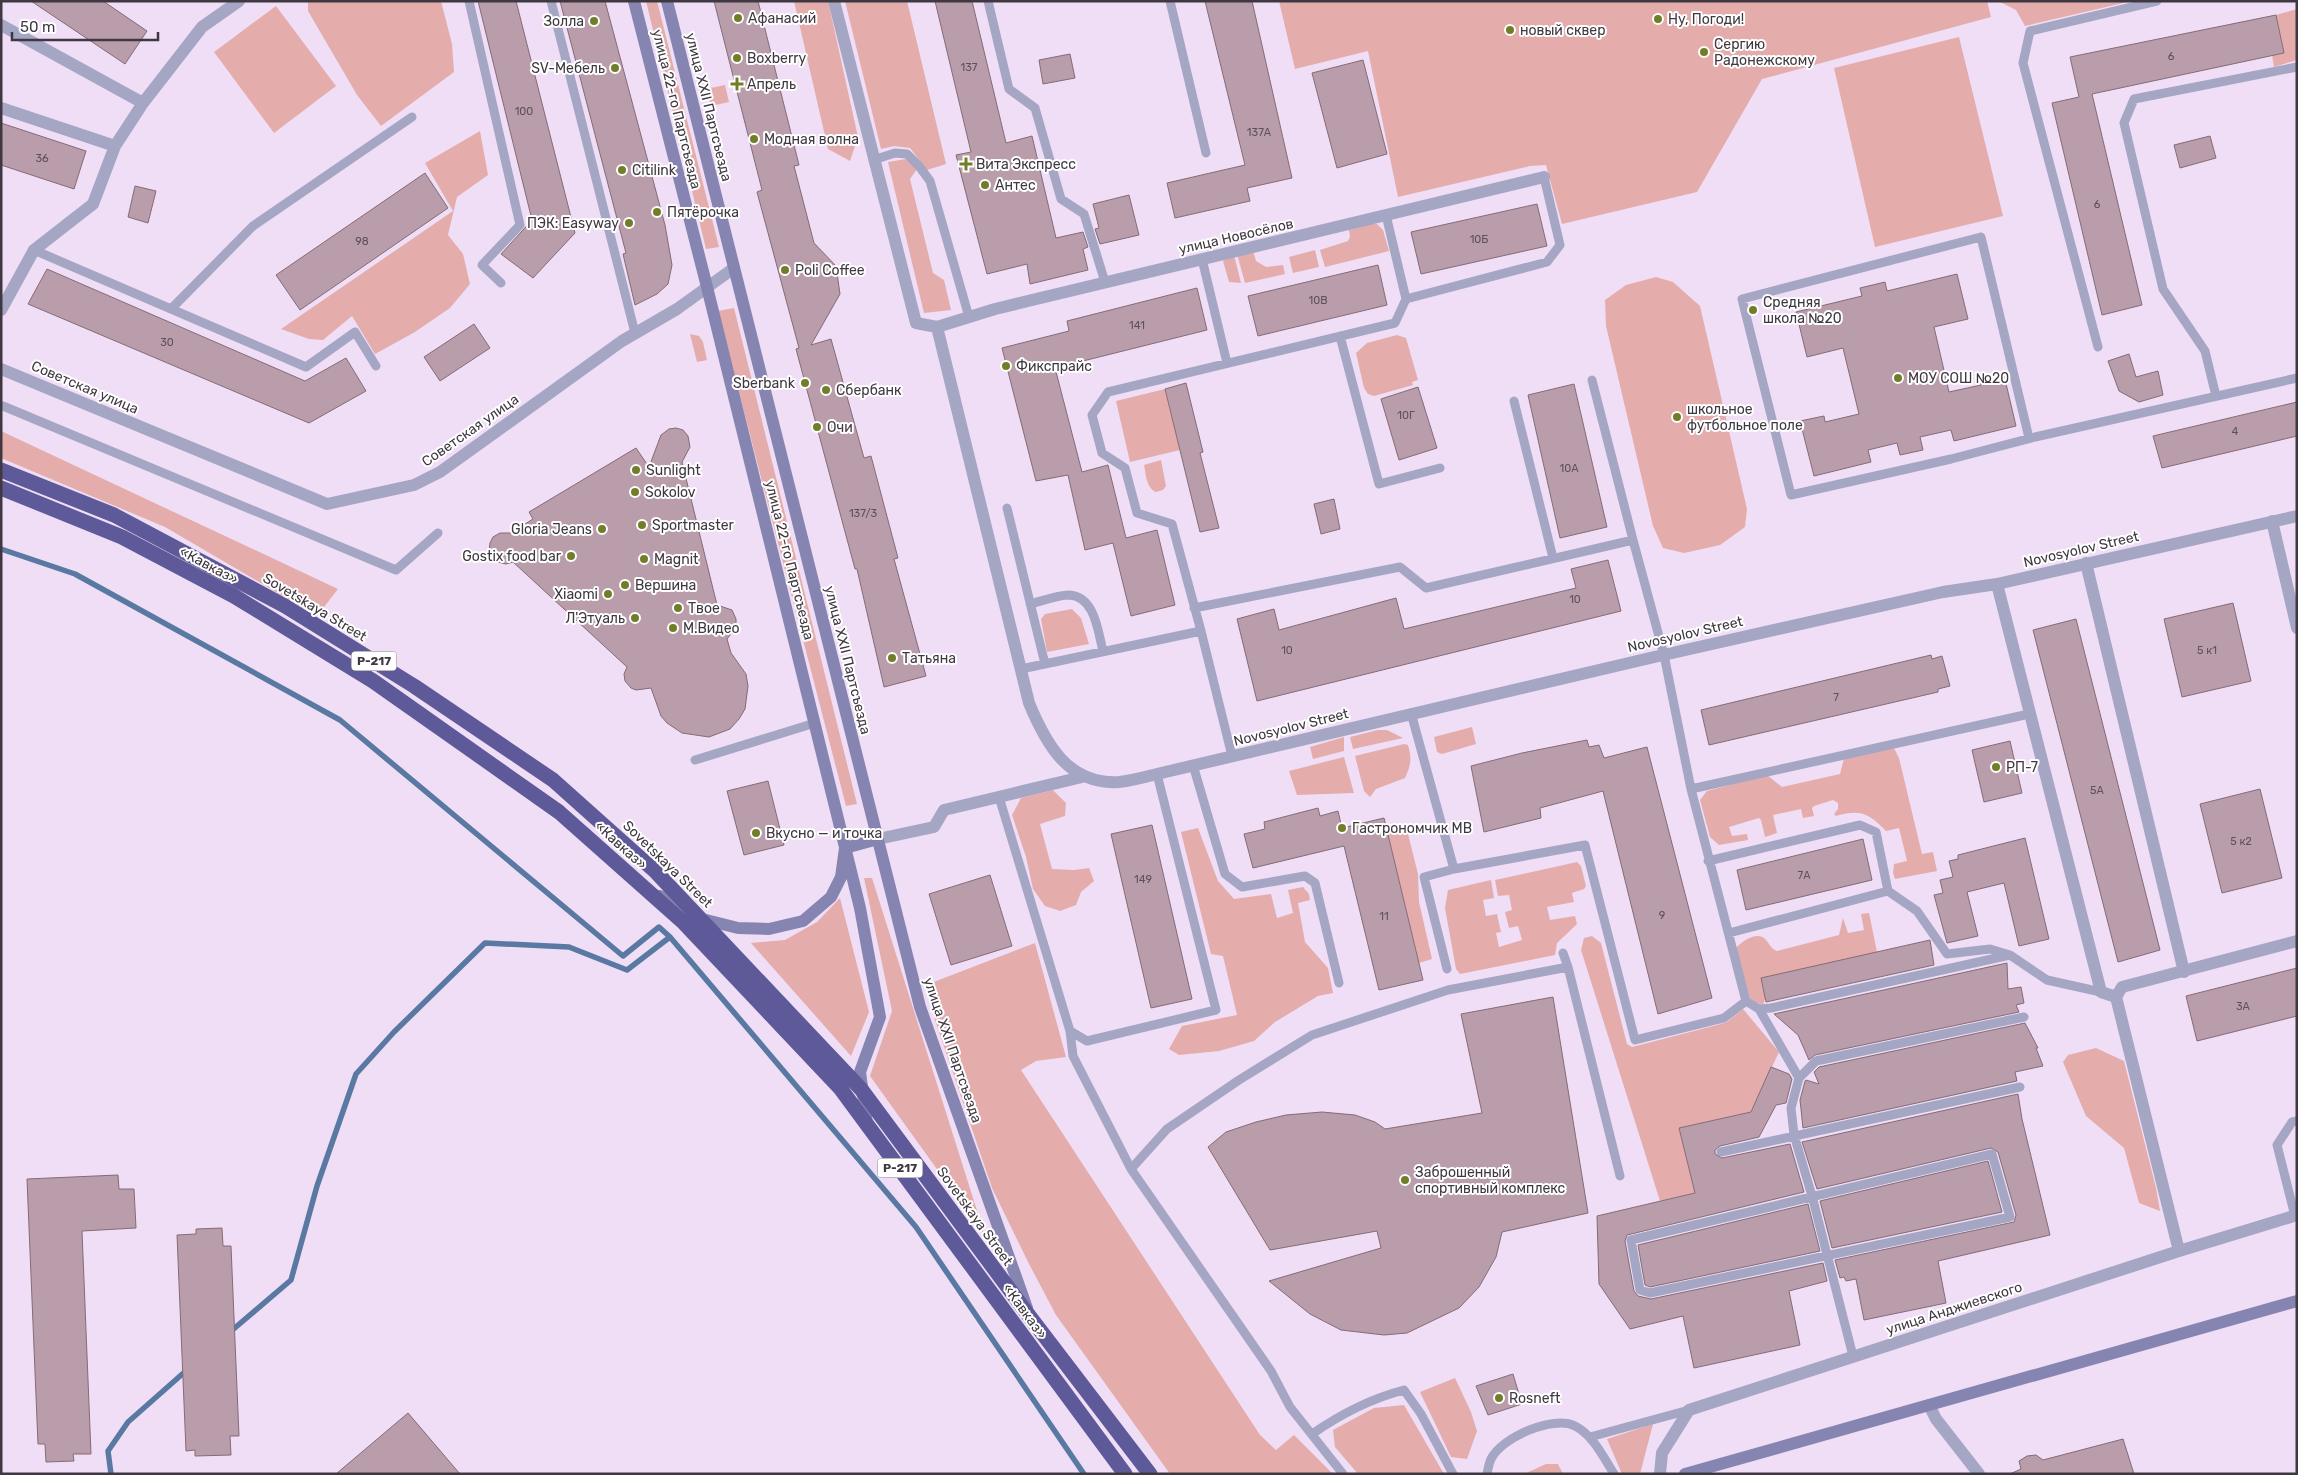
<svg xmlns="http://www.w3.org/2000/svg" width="2298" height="1475" viewBox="0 0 2298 1475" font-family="Rubik,sans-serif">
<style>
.green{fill:#e4adac}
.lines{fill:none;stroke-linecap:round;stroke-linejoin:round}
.stream{stroke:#5978a2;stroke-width:5.5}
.building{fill:#b99daa;stroke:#856b77}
.lane{stroke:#a5a5c4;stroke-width:9}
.street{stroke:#a5a5c4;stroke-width:12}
.secondary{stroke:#8685b2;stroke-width:12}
.highway{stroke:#5e5a99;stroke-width:15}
.poi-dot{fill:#727d29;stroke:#fff;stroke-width:2}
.labels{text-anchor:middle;stroke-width:4;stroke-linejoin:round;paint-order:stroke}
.number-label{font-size:11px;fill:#5e515b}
.shield{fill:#fff;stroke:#79747a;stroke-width:1}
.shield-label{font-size:12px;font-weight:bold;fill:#3f3841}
.poi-label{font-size:14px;fill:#3f3841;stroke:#fff;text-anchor:start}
.street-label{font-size:14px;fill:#3f3841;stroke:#fff}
</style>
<rect width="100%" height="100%" fill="#efdef6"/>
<!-- green -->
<path class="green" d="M308 1H441L452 44 454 72 381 126 357 95 308 11Z
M646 1H657L719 247 706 249Z
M794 1H828L858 137 850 161 828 149Z
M845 1H907L946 164 927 170 910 148 894 146 881 149Z
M1279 1H1987L1991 17 1762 79 1697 192 1562 224 1546 165 1530 166 1398 197 1368 51 1295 69Z
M1998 1H2132L2025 26 2016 10Z
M276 6 336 86 274 133 214 52Z
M2297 9V60L2274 67 2272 55 2284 53 2276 15Z
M1959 37 2003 216 1875 247 1834 68Z
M725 85 729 102 711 106 706 89Z
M480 131 488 175 457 197 448 235 463 254 470 284 450 308 415 332 375 354 352 316 323 340 309 339 281 329 453 211 425 163Z
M906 159 917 169 910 179 933 273 944 280 951 310 924 313 888 162Z
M1370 224H1377L1383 230 1389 251 1325 267 1320 250 1348 241 1350 237 1349 230Z
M1315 250 1319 267 1293 273 1289 257Z
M1253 251 1256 261 1266 267 1283 265 1285 274 1245 283 1237 254Z
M1234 255 1241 283 1229 282 1223 261Z
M1656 277 1673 282 1700 306 1747 509 1745 527 1720 545 1684 553 1663 548 1653 526 1606 326 1605 300 1626 285Z
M734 308 857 804 846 806 718 311Z
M690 334 699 336 703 342 707 360 697 362Z
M1397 335 1406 338 1418 380 1412 382 1413 385 1374 396 1368 394 1364 388 1356 353 1367 343Z
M1165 389 1180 450 1130 462 1116 401Z
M1 431 338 589 317 616 165 527 1 458Z
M1161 460 1166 486 1163 490 1156 492C1146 488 1146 474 1144 465Z
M1072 609 1081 618 1089 644 1047 652 1041 619 1045 614Z
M1472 727 1476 744 1442 754 1437 752 1434 737Z
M1378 730H1387L1403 738 1353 749 1350 737Z
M1344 737V751L1313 759 1310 747Z
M1404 744 1408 745C1412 758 1411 765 1405 778L1376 789 1370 797 1364 791 1355 756Z
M1894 748 1899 758 1922 854 1933 852 1937 871 1895 879 1893 873 1894 864 1907 861 1899 828 1886 831C1869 813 1860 809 1836 816L1834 814 1838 809V803L1833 800 1814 806 1812 808 1814 816 1803 818 1801 809 1773 815 1777 833 1765 837 1761 820 1759 818 1729 827 1732 836 1747 834 1748 840 1719 845 1710 837 1700 800 1707 791 1767 775 1782 787 1840 774 1844 758Z
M1344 757 1354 793 1297 795 1289 771Z
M1053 790 1066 803 1065 816 1040 824 1052 869 1074 870 1089 868 1094 881 1081 892 1076 905 1060 911 1045 906 1033 889 1026 857 1012 815 1021 798Z
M1406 826 1418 874 1419 902 1432 959 1419 963 1387 830Z
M1198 828 1218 881 1234 899 1271 894 1277 918 1293 913 1288 890 1303 887 1309 894 1310 900 1298 903 1305 942 1328 968 1333 993 1318 996 1275 1022 1254 1041 1219 1051 1179 1055 1169 1049 1182 1026 1237 1015 1223 956 1211 954 1181 832Z
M1577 862 1581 866 1586 886 1584 889 1572 893 1574 902 1547 907 1550 920 1575 916 1577 924 1557 943 1555 955 1460 974 1456 969 1445 908 1448 890 1491 880 1494 898 1483 900 1486 916 1497 914 1501 932 1496 933 1499 947 1522 940 1518 926 1509 928 1505 912 1512 910 1509 895 1498 896 1495 880Z
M864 878H872L985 1236 870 1076 892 1011Z
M840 898 869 1012 851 1056 751 943 785 940 817 922Z
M1869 913 1877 952 1765 999 1763 1005 1755 1002 1750 998 1736 948C1742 941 1757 931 1765 939 1770 944 1771 949 1777 951L1839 935 1843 918 1848 933 1864 930 1861 914Z
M1592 936 1601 943 1627 1044 1632 1047 1717 1025 1727 1022 1743 1009 1779 1052 1751 1112 1679 1128 1695 1193 1660 1201 1581 950 1584 938Z
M1035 943 1066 1057 1036 1061 1021 1070 1260 1435 1276 1450 1294 1435 1333 1474H1170L1056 1315 1028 1262 992 1188 935 1020 926 985Z
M2096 1048 2124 1061 2156 1188 2160 1211 2139 1203 2124 1148 2086 1116 2063 1062 2068 1055Z
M1455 1378 1471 1412 1477 1431 1467 1459 1451 1457 1420 1392Z
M1404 1405 1444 1474H1358L1335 1447 1333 1430 1374 1408Z
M1653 1424 1640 1474H1622L1607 1439Z
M1546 1464H1558L1563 1474H1524Z"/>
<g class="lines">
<!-- stream -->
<path class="stream" d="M1 549 75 574 340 720 623 956 659 927 670 937 916 1227 1084 1474
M230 1332 291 1280 317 1186 356 1074 394 1032 485 943 569 947 627 970 670 937
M111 1474 108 1451 128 1422 188 1369"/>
</g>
<!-- building -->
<path class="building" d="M31 1H103L147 31 125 64Z
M478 1H516L575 233 533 278 501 254 532 220Z
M560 1H605L665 225 672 265 668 284 657 294 635 305 623 254 626 253Z
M714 1H758L799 165 794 166 814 243 836 266 840 294 811 345 831 339 864 458 871 456 898 558 894 559 926 676 884 687 857 569H855L796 349 799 348 757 192 762 190Z
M935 1H972L1006 143 1032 136 1056 238 1083 232 1088 247 1083 249 1088 270 1030 284 1027 264 987 274 956 155 971 152Z
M1205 1H1252L1292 178 1247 188 1250 201 1175 218 1167 183 1245 165Z
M2276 15 2284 53 2092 94 2142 305 2102 315 2052 103 2079 97 2070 57Z
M1070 54 1075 78 1043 84 1039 60Z
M1363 60 1387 154 1337 168 1312 73Z
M1 123 86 151 74 189 1 165Z
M2210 136 2216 158 2180 168 2174 145Z
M425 173 448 208 300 310 276 275Z
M135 186 156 191 148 223 128 217Z
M1129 195 1139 235 1100 244 1095 229 1099 228 1093 204Z
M1537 204 1547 246 1421 274 1411 232Z
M1378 265 1387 305 1258 336 1248 296Z
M47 269 305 381 346 358 366 391 309 423 28 304Z
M1957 274 1968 319 1934 327 1949 392 1981 385 1980 380 2004 375 2016 426 1954 441 1951 430 1920 437 1923 450 1900 455 1897 443 1868 450 1871 462 1814 476 1800 421 1824 416 1825 422 1859 414 1843 348 1807 357 1796 312 1862 296 1860 288 1885 282 1887 291Z
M1197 288 1207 330 1055 368 1082 472 1108 465 1126 538 1157 530 1175 605 1131 616 1113 543 1085 550 1068 475 1036 481 1002 348 1069 331 1067 321Z
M474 324 490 348 440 381 424 357Z
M2129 354 2136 377 2158 371 2163 395 2139 402 2119 391 2108 361Z
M1186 383 1203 452 1200 453 1219 528 1200 532 1165 389Z
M1574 384 1607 527 1560 538 1528 395Z
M1418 387 1437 448 1399 460 1381 399Z
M2297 402V436L2162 468 2153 436Z
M676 428 683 430 688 436 690 447 682 462 717 605 732 610 736 619V627L727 639 731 653 746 674 748 686 745 709 739 719 730 729 709 737 682 733 667 723 661 716 651 688 636 690 631 688 625 681 624 674 627 667 513 562 506 564 498 562 492 558 489 551 490 543 493 537 500 533H511L533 519 529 512 636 448 649 467 661 435 669 429Z
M1334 499 1340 529 1321 534 1314 504Z
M1608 560 1621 611 1257 701 1237 619 1274 609 1279 630 1396 598 1404 629 1576 588 1571 569Z
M2233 603 2251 681 2182 697 2164 619Z
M2076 619 2160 950 2118 962 2033 630Z
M1931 655 1932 659 1942 656 1950 686 1938 689V692L1709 745 1701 710Z
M1587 740 1589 747 1599 745 1604 758 1647 747 1712 998 1658 1014 1603 791 1540 808 1541 818 1484 832 1471 766 1522 753Z
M2010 741 2022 793 1984 802 1972 750Z
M768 781 784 845 744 855 727 791Z
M2260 789 2282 878 2222 893 2200 804Z
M1318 808 1320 816 1338 811 1342 828 1384 818 1423 980 1379 990 1344 846 1253 868 1244 834 1265 829 1264 822Z
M1152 825 1192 999 1151 1008 1111 834Z
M2025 838 2049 939 2019 946 2004 883 1967 892 1978 936 1947 943 1934 895 1943 893 1940 880 1953 877 1949 861 1958 859V855Z
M1863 839 1872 880 1746 910 1737 870Z
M990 875 1012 946 951 965 929 894Z
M1930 940 1934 965 1766 1002 1761 978Z
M2007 963 2008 989 2021 987 2024 1003 2016 1005 2019 1012 1815 1055 1809 1060 1798 1035 1774 1014Z
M2297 968V1016L2197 1041 2186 996Z
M1553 997 1588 1213 1502 1232 1496 1257 1479 1287 1459 1308 1407 1333 1384 1335 1341 1330 1310 1314 1269 1281 1381 1248 1377 1231 1270 1250 1208 1147 1226 1132 1256 1122 1286 1115 1322 1112 1355 1115 1375 1122 1385 1129 1482 1113 1461 1014Z
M2025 1023 2038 1048H2036L2043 1066 2015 1072 2017 1081 1803 1128 1800 1100 1805 1081 1806 1080 1819 1084 1814 1072 1819 1067Z
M1771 1067 1789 1074 1792 1079 1786 1103 1776 1105 1759 1137 1720 1146 1715 1150V1154L1722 1158 1790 1144 1804 1192 1627 1235 1625 1241 1634 1291 1638 1296 1651 1299 1823 1263 1827 1281 1789 1291 1800 1345 1694 1368 1683 1316 1630 1329 1599 1284 1597 1216 1695 1193 1679 1128 1751 1112Z
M2018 1094 2022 1119 2050 1235 1938 1261 1946 1303 1864 1320 1856 1279 1846 1281 1844 1277 1840 1278 1835 1260 2014 1222 2016 1215 1998 1152 1991 1148 1817 1189 1802 1142Z
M1988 1161 2002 1212 1832 1248 1820 1201Z
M118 1175 119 1189H134L136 1228 82 1231 91 1454H73L74 1461 46 1462 45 1444H38L27 1179Z
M1808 1204 1820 1251 1650 1287 1645 1285 1638 1245Z
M222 1228 223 1246H231L239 1436H230L231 1455 195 1456V1450L186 1451 177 1235 196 1234V1229Z
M1513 1374 1522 1404 1488 1415 1476 1386Z
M408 1413 460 1474H336Z
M2123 1439 2134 1474H2010L2021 1469 2019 1461 2027 1456 2036 1455 2043 1460Z"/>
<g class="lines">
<!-- lane -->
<path class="lane" d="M469 1 520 225 482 265 501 283
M551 1 635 333
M988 1 1009 89 1035 108 1061 199 1084 214 1105 282
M1170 1 1206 153
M873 160 895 153 907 154 919 166 930 181 969 317
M1386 215 1406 299
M34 250 306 367 355 332 376 366
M1202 259 1227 363
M171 309 253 226 412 117
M1340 336 1379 484 1440 468
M2098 347 2023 63 2030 31 2157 1
M1592 380 1633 540
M2216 396 2205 351 2163 289 2124 123 2134 99 2297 67
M1514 401 1553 558
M3 406 396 570 438 533
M2029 438 1981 237 1742 299 1791 495 1951 459 2035 437 2297 378
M1007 508 1045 664
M1030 604C1042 601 1057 595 1069 595 1095 596 1098 632 1103 651
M1194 608 1400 567 1426 588 1633 540 1664 655 1691 789 2029 714
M1201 631 1232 756
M1021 669 1201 631 1172 524 1137 513 1125 468 1102 453 1092 415 1108 392 1395 323 1406 299 1547 262 1560 245 1544 177
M1411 713 1454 869 1424 877 1447 969
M695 760 815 723
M1193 765 1225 874 1242 887 1305 876 1315 883 1339 983
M999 797 1070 1031 1087 1041 1216 1010 1157 774
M1708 861 1860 825 1876 832 1888 891 1729 933
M1454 869 1585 845 1635 1040 1724 1018 1746 1001 1691 789
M1888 891 1917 911 1947 954 1990 949 2010 955 2047 980 2101 992
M1568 967 1620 1176
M1746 1001 1759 1009 1771 1008 2010 955
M1759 1009 1799 1078 1791 1108 1794 1135 1812 1196 1853 1356
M1070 1031 1073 1056 1131 1169 1271 1371 1290 1407 1343 1474
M1799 1078 1816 1061 2024 1017
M1721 1152 2020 1087
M1992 1154 2010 1217 1650 1293 1640 1290 1631 1240Z
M1131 1169 1167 1129 1239 1080 1312 1035 1448 990 1568 967 1563 953
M2295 1216 2277 1145 2292 1122 2297 1121
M1312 1434C1341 1414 1369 1399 1404 1390L1421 1414 1453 1474
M1590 1437 1689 1410
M1487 1474C1488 1469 1489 1463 1491 1459 1502 1437 1553 1415 1575 1426 1593 1435 1604 1458 1614 1474"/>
<!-- street -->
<path class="street" d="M834 1 916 323 937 327 1029 703C1046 744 1068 785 1119 782 1131 781 1145 777 1157 774L1650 658 1943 592 1997 584 2297 516
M1 25 143 103
M1 108 115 146
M1 310 34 250 93 204 115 146 143 103 202 27 239 1
M937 327 995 309 1544 177
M1 369 327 504 414 485 440 472 622 341 677 309 734 268
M2272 521 2297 628
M2086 563 2184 972
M1997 584 2101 992 2116 997
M878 839 934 827 944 810 1082 777
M2179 1251 2116 997 2122 987 2297 941
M1929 1405 1936 1419 1979 1474
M1660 1474 1662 1453 1689 1410 2179 1251 2297 1215"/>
<!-- secondary -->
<path class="secondary" d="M634 1 707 287 860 908 880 1017 860 1072 867 1124
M667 1 920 1007 1027 1308
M660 896 702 919 738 928 769 929 803 921 831 897 841 877 845 848 878 839
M1685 1474 2297 1301"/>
<!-- highway -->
<path class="highway" d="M1 470 114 515 285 606 414 686 553 780 656 872 861 1089 1030 1317 1150 1474
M1 488 122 537 234 596 373 681 559 812 684 923 840 1088 1125 1474"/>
</g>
<!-- markers -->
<g class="poi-dot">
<circle cx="738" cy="18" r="5"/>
<circle cx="1658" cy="19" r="5"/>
<circle cx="594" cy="21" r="5"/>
<circle cx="1510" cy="30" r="5"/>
<circle cx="1704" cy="52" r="5"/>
<circle cx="737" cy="58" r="5"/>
<circle cx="615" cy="68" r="5"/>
<path d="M734.5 76.5h5v5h5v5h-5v5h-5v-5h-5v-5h5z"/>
<circle cx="754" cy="139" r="5"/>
<path d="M963.5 156.5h5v5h5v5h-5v5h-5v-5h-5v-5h5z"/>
<circle cx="622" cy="170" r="5"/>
<circle cx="985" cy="185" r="5"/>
<circle cx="657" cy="212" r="5"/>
<circle cx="629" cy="223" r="5"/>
<circle cx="785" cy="270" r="5"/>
<circle cx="1753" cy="310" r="5"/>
<circle cx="1006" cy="366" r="5"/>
<circle cx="1898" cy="378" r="5"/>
<circle cx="805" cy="383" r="5"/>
<circle cx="826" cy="390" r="5"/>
<circle cx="1677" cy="417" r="5"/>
<circle cx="817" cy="427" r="5"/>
<circle cx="636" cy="470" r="5"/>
<circle cx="635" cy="492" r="5"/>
<circle cx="642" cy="525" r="5"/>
<circle cx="602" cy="529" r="5"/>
<circle cx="571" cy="556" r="5"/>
<circle cx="644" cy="559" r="5"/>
<circle cx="625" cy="585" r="5"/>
<circle cx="608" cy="594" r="5"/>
<circle cx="678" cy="608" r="5"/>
<circle cx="635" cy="618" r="5"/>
<circle cx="673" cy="628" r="5"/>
<circle cx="892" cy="658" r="5"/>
<circle cx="1996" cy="767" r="5"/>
<circle cx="1342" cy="828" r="5"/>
<circle cx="756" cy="833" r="5"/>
<circle cx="1405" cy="1180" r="5"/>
<circle cx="1499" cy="1398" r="5"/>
</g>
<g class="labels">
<!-- number labels -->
<g class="number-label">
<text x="2171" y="60">6</text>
<text x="969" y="71">137</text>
<text x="524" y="115">100</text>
<text x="1259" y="136">137А</text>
<text x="42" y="162">36</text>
<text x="2097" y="208">6</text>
<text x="1479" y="243">10Б</text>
<text x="362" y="245">98</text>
<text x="1318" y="304">10В</text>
<text x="1137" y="329">141</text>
<text x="167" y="346">30</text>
<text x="1406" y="419">10Г</text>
<text x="2235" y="435">4</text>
<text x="1569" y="472">10А</text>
<text x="863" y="517">137/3</text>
<text x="1575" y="603">10</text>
<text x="1287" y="654">10</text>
<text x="2207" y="654">5 к1</text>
<text x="1836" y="701">7</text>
<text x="2097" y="794">5А</text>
<text x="2241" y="845">5 к2</text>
<text x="1804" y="879">7А</text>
<text x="1143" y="883">149</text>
<text x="1662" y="919">9</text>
<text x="1384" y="920">11</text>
<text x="2243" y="1010">3А</text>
</g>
<!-- shield labels -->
<g class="shield">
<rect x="351.5" y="651.5" width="45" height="19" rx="4"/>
<rect x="877.5" y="1158.5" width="45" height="19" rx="4"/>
</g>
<g class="shield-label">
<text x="374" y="665">Р-217</text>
<text x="900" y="1172">Р-217</text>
</g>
<!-- poi labels -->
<g class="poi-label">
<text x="748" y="23">Афанасий</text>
<text x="1668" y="24">Ну, Погоди!</text>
<text x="584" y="26" text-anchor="end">Золла</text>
<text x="1520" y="35">новый сквер</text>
<text x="1714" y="49">Сергию<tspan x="1714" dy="16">Радонежскому</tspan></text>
<text x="747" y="63">Boxberry</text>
<text x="605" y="73" text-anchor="end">SV-Мебель</text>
<text x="747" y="89">Апрель</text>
<text x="764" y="144">Модная волна</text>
<text x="976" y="169">Вита Экспресс</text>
<text x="632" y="175">Citilink</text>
<text x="995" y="190">Антес</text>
<text x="667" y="217">Пятёрочка</text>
<text x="619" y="228" text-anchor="end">ПЭК: Easyway</text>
<text x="795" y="275">Poli Coffee</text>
<text x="1763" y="307">Средняя<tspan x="1763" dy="16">школа №20</tspan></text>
<text x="1016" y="371">Фикспрайс</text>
<text x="1908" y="383">МОУ СОШ №20</text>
<text x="795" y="388" text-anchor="end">Sberbank</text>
<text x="836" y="395">Сбербанк</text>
<text x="1687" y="414">школьное<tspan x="1687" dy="16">футбольное поле</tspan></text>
<text x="827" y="432">Очи</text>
<text x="646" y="475">Sunlight</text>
<text x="645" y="497">Sokolov</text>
<text x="652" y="530">Sportmaster</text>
<text x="592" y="534" text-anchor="end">Gloria Jeans</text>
<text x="561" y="561" text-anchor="end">Gostix food bar</text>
<text x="654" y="564">Magnit</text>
<text x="635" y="590">Вершина</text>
<text x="598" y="599" text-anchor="end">Xiaomi</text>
<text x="688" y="613">Твое</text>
<text x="625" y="623" text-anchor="end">Л'Этуаль</text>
<text x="683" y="633">М.Видео</text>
<text x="902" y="663">Татьяна</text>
<text x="2006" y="772">РП-7</text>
<text x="1352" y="833">Гастрономчик МВ</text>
<text x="766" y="838">Вкусно — и точка</text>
<text x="1415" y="1177">Заброшенный<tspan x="1415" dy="16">спортивный комплекс</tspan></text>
<text x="1509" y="1403">Rosneft</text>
</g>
<!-- street labels -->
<g class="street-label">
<text transform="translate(709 107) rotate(76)" y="5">улица XXII Партсъезда</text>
<text transform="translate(677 109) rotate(76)" y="5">улица 22-го Партсъезда</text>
<text transform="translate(1236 236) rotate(-13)" y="5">улица Новосёлов</text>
<text transform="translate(85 387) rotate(23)" y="5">Советская улица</text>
<text transform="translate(470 430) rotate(-35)" y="5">Советская улица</text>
<text transform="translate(2081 549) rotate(-13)" y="5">Novosyolov Street</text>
<text transform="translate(790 560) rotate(76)" y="5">улица 22-го Партсъезда</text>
<text transform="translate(209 565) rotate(28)" y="5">«Кавказ»</text>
<text transform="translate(315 607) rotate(31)" y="5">Sovetskaya Street</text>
<text transform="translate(1685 634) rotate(-13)" y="5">Novosyolov Street</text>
<text transform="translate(848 660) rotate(76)" y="5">улица XXII Партсъезда</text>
<text transform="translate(1291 727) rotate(-14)" y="5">Novosyolov Street</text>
<text transform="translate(621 845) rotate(42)" y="5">«Кавказ»</text>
<text transform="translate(668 864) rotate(44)" y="5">Sovetskaya Street</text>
<text transform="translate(953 1050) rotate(71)" y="5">улица XXII Партсъезда</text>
<text transform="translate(975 1216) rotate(54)" y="5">Sovetskaya Street</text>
<text transform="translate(1954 1308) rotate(-18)" y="5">улица Анджиевского</text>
<text transform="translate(1025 1311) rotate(54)" y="5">«Кавказ»</text>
</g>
</g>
<!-- border -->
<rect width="2298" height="1475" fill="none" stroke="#3f3841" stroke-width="5"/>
<!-- scale -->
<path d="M12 32v8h146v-8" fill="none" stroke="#3f3841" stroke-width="2.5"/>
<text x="20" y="32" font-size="15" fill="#3f3841" stroke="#ffffff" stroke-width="4" paint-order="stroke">50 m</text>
</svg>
